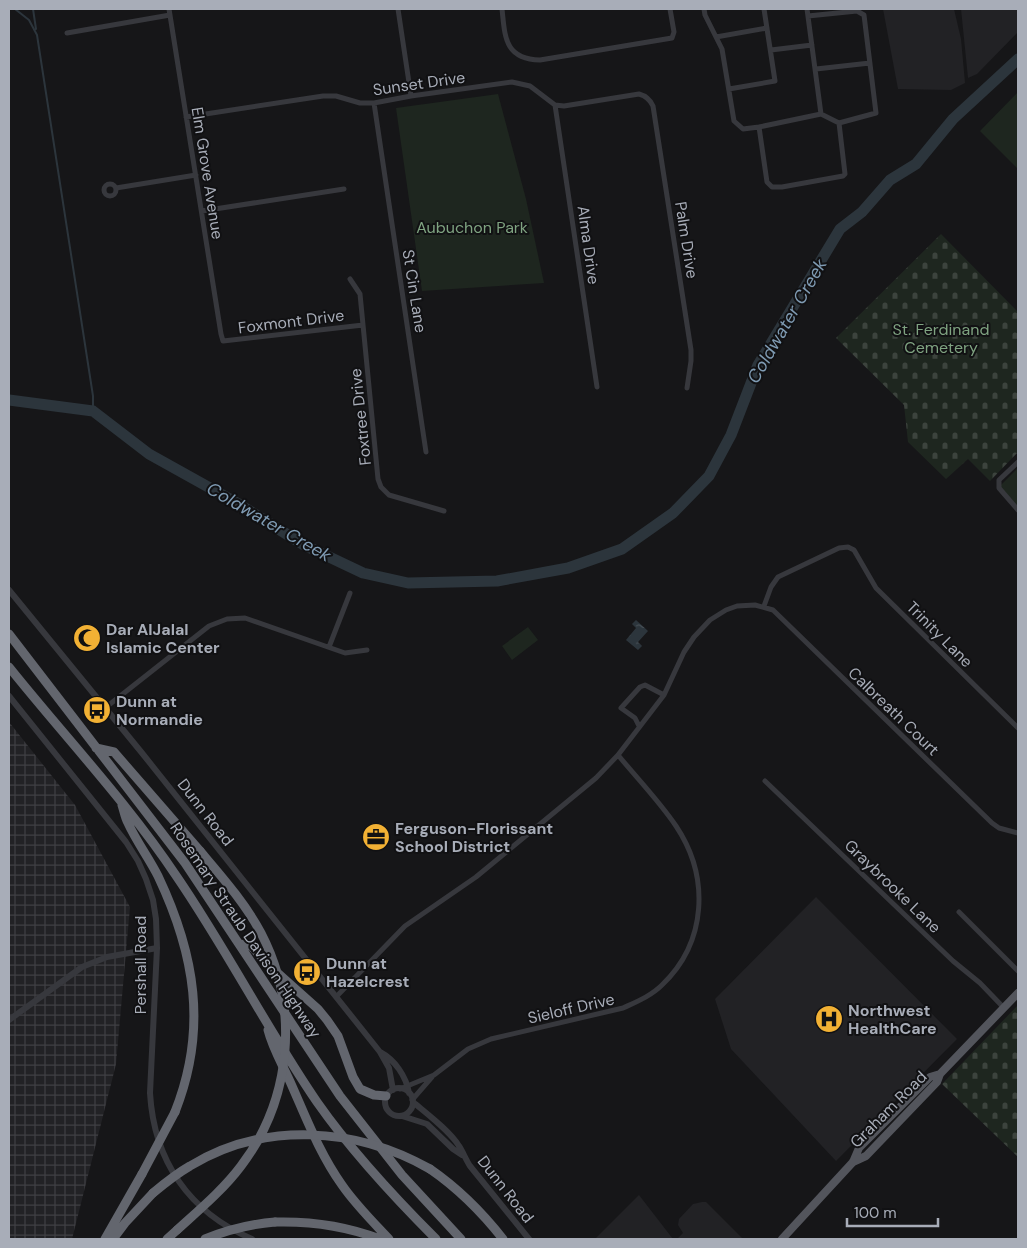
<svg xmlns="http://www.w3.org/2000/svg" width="1027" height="1248" viewBox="0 0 1027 1248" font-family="'DM Sans',sans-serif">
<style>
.built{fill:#222225}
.industrial{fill:url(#industrial-grid)}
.cemetery{fill:url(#cemetery-stones)}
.park{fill:#1e261f}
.water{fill:url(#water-ripples)}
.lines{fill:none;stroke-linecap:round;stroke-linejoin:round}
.stream{stroke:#2c353c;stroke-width:2}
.river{stroke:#2c353c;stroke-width:11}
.minor{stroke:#37383d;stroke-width:5}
.tertiary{stroke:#37383d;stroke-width:6}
.primary{stroke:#53555c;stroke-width:8}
.motorway{stroke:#63666e;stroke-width:9}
.motorway-bridge{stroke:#63666e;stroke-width:9}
.labels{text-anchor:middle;stroke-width:4;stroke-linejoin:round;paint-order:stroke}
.street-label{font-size:16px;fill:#a8adb8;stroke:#111113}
.park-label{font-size:16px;fill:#7fa381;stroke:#111113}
.poi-label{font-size:16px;font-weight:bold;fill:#a8adb8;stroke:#111113;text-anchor:start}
.water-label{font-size:18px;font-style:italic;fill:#7f9bb3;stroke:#111113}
</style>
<defs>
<pattern id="industrial-grid" width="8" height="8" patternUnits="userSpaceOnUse" patternTransform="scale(1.25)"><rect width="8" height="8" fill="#222225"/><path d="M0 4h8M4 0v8" fill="none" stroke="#3f3f43"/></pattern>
<pattern id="cemetery-stones" width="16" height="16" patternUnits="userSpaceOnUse" patternTransform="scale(1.25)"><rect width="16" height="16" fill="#1e261f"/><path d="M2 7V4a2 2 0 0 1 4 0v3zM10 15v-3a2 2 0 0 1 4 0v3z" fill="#3c433d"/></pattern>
<pattern id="water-ripples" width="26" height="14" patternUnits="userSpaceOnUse" patternTransform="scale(1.25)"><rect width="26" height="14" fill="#2c353c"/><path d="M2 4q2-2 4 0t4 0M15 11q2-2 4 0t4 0" fill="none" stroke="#485056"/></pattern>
</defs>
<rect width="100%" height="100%" fill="#161618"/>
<!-- built -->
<path class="built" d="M883 9H954L961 39 965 83 951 90 898 89Z
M961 9H1018V32L977 74 968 78Z
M816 897 957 1039 836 1161 731 1049 715 999Z
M639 1195 673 1239H595Z
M702 1202H706L743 1239H677L683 1233 678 1225 679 1219 693 1204Z"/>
<!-- industrial -->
<path class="industrial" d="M9 722 75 805 130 907 116 1064 72 1239H9Z"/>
<!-- cemetery -->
<path class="cemetery" d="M941 234 1018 312V452L990 481 968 459 946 479 908 442 904 405 836 338Z
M1018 1005V1157L942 1084Z"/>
<!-- park -->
<path class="park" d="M1018 92V169L980 131Z
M498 94 526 199 544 283 422 291 396 108Z
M1018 468V510L997 489Z
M528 627 538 640 512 660 502 646Z"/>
<!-- water -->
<path class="water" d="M636 620 648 631 638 642 642 646 638 650 626 640 636 628 632 624Z"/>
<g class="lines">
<!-- stream -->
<path class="stream" d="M15 9 29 20 37 35 93 396V411
M33 9 36 29"/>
<!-- river -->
<path class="river" d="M9 400 93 411 149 454 237 503 304 545 363 573 408 583 497 581 568 568 622 549 673 513 709 476 731 435 758 365 840 229 862 212 890 180 916 164 953 119 1018 59"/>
<!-- minor -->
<path class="minor" d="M169 9 221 334 223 341 363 325
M398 9 411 96
M502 9C505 36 504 59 540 60L672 38 674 32 670 9
M704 9 705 15 722 49 734 121 743 129 759 127 821 114 807 9
M808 16 857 11 864 15 876 113 839 123 821 114
M67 33 170 15
M716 37 767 28
M771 50 812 45
M816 69 870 63
M729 89 775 81 764 9
M374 103 426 452
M555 105 597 387
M186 117 323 96H336L360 103H374L411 96 512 82 530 86 555 105 564 106 639 94C646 96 650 99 653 106L691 350V361L687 388
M759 127 767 182 772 187H782L843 176 845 174 839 123
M104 190a6 6 0 1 1 12 0a6 6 0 1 1-12 0Z
M116 188 196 175
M202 211 344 189
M350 279 360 294 378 479 381 487 389 495 444 511
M1018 462 999 480V488L1018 510
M764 606 771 587 778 577 839 548 848 547 854 550 876 588 1018 728
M329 647 350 593
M105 708 209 626 227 619 245 618 345 653 367 650
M639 726 635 718 621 708 640 687 645 685 664 695
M765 781 953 961 980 983 1004 1008
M959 912 1018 971
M336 997 405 926 476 877 596 778 618 755 664 695 684 652 694 637 710 620 726 610 737 606 755 605 773 610 992 823 999 828 1018 833
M400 1089 434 1075 468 1049 491 1039 623 1008C636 1002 651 996 662 985 707 942 710 877 676 826 660 802 636 777 618 755
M412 1100 432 1077"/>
<!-- tertiary -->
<path class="tertiary" d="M9 590 142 753 380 1052 389 1068 393 1090
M9 696 126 842 138 861 146 879 153 900 156 919 157 948 150 1093C154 1161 189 1212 252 1239
M9 1020 82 967 107 957 157 948
M380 1052C395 1060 406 1076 409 1093
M385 1102a14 14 0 1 1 28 0a14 14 0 1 1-28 0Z
M413 1102C426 1113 450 1131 459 1146 463 1152 466 1160 470 1166L529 1239
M402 1116 427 1124 453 1149 462 1155"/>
<!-- primary -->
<path class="primary" d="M853 1162 866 1156 937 1082 940 1074 1018 993
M782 1239 853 1162 859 1148 930 1077 940 1074"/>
<!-- motorway -->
<path class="motorway" d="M9 634 185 863 340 1096 402 1175 461 1239
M9 667C65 737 127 802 177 877 227 950 267 1029 317 1102 352 1152 393 1196 436 1239
M96 748 114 752 200 851
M122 805C124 811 125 818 128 823 136 841 149 858 158 876 195 954 208 1029 175 1112
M240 944 251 946 271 967 318 1009 327 1020 338 1036 353 1077 360 1089 374 1095 386 1096
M268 1030C273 1050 284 1067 292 1086 307 1120 320 1154 342 1185 355 1204 373 1222 389 1239
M430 1169C459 1189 481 1211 503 1239
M275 1222C312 1221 346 1226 380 1239
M105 1239 142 1174
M113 1239 125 1223 153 1193
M167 1239 177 1230"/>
<!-- motorway-bridge -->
<path class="motorway-bridge" d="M142 1174 175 1112
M153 1193C165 1183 176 1174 190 1166 264 1121 356 1127 430 1169
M177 1230C199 1210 223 1190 241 1166 292 1099 300 1008 261 933 245 903 222 877 200 851
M205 1239C227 1230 251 1224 275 1222"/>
</g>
<!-- icons -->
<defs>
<g id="mosque-disc" transform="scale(1.4375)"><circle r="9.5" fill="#f2b134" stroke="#111113"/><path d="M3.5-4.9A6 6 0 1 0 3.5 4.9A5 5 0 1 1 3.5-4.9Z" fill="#111"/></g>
<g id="bus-disc" transform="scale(1.4375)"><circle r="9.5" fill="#f2b134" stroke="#111113"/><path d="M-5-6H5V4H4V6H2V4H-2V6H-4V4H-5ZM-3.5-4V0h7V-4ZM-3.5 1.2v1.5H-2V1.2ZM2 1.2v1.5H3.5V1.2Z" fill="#111"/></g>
<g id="office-disc" transform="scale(1.4375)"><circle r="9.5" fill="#f2b134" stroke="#111113"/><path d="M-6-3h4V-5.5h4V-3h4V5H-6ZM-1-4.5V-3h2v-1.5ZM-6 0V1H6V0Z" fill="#111"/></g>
<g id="hospital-disc" transform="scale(1.4375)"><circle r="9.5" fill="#f2b134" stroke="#111113"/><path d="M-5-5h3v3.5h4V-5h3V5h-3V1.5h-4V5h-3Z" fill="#111"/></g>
</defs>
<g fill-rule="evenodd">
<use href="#mosque-disc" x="87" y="638"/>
<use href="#bus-disc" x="97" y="710"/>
<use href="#office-disc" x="376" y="837"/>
<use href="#bus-disc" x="307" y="972"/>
<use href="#hospital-disc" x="829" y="1019"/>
</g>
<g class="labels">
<!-- street labels -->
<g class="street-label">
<text transform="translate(419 83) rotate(-8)" y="6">Sunset Drive</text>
<text transform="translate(208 173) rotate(81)" y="6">Elm Grove Avenue</text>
<text transform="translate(687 240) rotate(81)" y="6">Palm Drive</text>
<text transform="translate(589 245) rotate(82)" y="6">Alma Drive</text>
<text transform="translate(415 291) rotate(81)" y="6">St Cin Lane</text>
<text transform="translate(291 321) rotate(-7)" y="6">Foxmont Drive</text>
<text transform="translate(360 417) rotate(-96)" y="6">Foxtree Drive</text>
<text transform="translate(940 634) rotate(45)" y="6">Trinity Lane</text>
<text transform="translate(894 711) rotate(44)" y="6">Calbreath Court</text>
<text transform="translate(206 812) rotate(52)" y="6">Dunn Road</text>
<text transform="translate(893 886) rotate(44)" y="6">Graybrooke Lane</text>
<text transform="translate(246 930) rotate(56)" y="6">Rosemary Straub Davison Highway</text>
<text transform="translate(140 965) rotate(-90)" y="6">Pershall Road</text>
<text transform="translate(571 1008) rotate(-13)" y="6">Sieloff Drive</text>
<text transform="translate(888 1109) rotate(-45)" y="6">Graham Road</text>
<text transform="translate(506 1189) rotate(52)" y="6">Dunn Road</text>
</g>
<!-- park labels -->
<g class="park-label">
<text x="472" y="233">Aubuchon Park</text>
<text x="941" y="335">St. Ferdinand<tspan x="941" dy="18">Cemetery</tspan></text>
</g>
<!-- poi labels -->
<g class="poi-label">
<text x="106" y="635">Dar AlJalal<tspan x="106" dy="18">Islamic Center</tspan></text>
<text x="116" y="707">Dunn at<tspan x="116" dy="18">Normandie</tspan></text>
<text x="395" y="834">Ferguson-Florissant<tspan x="395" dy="18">School District</tspan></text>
<text x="326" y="969">Dunn at<tspan x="326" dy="18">Hazelcrest</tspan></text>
<text x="848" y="1016">Northwest<tspan x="848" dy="18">HealthCare</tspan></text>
</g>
<!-- water labels -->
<g class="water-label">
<text transform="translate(787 321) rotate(-60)" y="6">Coldwater Creek</text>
<text transform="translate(269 522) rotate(30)" y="6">Coldwater Creek</text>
</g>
</g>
<!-- border -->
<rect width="1027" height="1248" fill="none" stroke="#a8adb8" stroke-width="20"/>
<!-- scale -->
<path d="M847 1218v8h91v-8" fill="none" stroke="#a8adb8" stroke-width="2.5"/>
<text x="854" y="1218" font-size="15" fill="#a8adb8" stroke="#111113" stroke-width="4" paint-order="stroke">100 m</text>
</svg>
